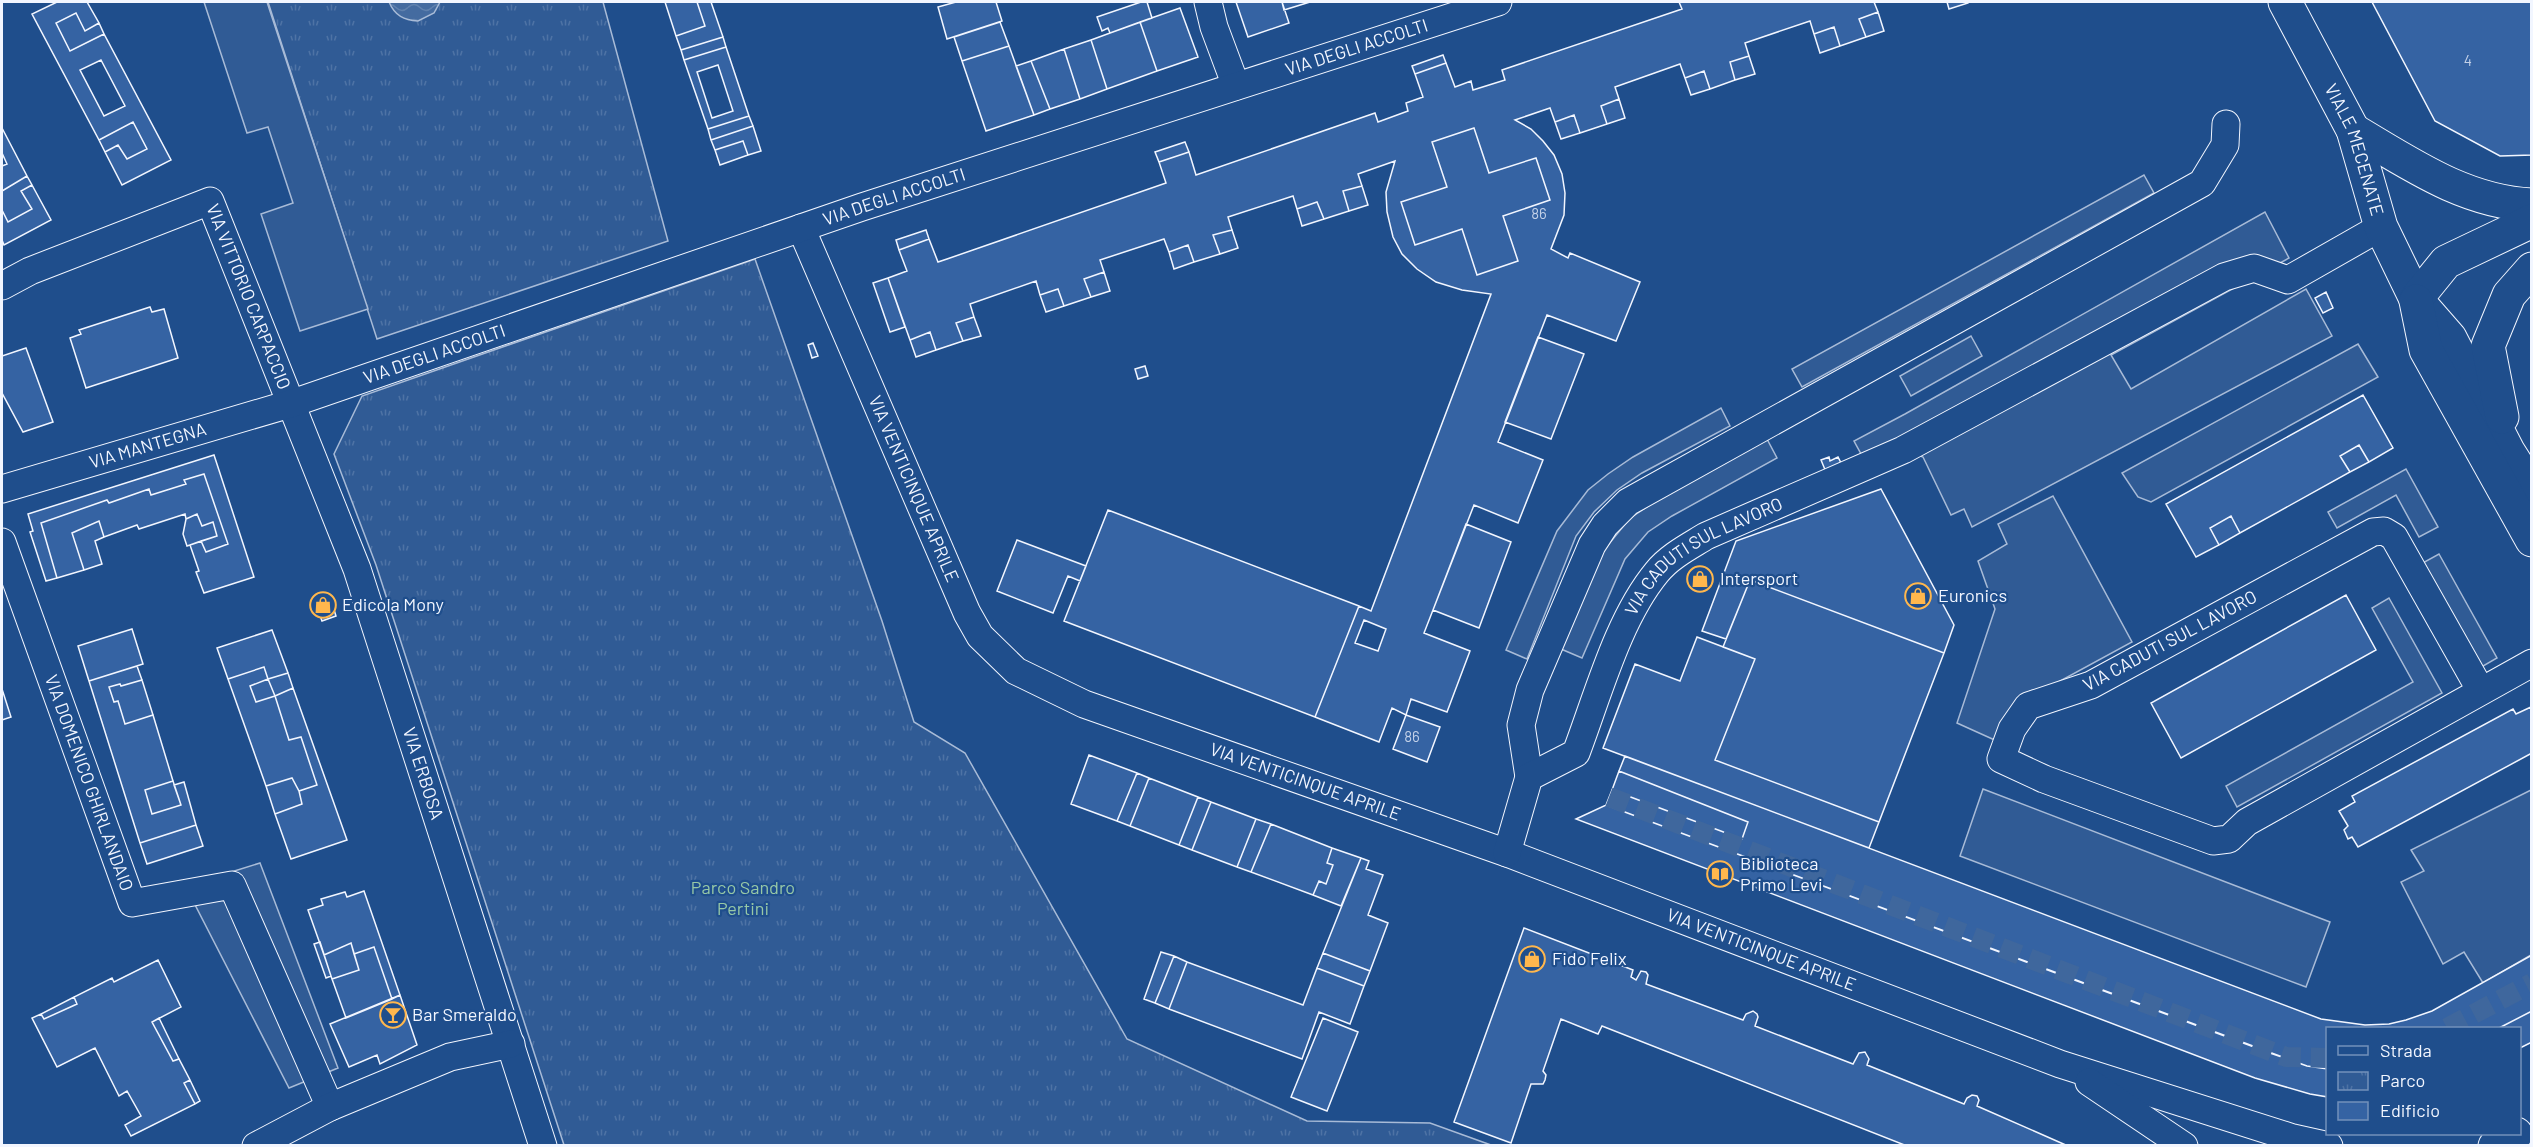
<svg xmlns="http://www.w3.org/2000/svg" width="2533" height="1147" viewBox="0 0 2533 1147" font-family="Barlow,sans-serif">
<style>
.park{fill:url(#park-tufts);stroke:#a8bbd7;stroke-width:1.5}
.built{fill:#305b95;stroke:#a8bbd7;stroke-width:1.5}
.water{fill:url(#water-waves);stroke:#a8bbd7;stroke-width:1.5}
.building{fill:#3563a3;stroke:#f2f6ff;stroke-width:1.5;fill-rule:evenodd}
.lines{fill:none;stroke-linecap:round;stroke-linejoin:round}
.pedestrian-tunnel{stroke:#3f679d;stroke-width:20;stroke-dasharray:20 10;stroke-linecap:butt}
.minor-casing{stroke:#f2f6ff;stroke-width:29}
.secondary-casing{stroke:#f2f6ff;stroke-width:35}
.minor{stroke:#1f4e8c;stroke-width:27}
.secondary{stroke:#1f4e8c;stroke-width:33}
.labels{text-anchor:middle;stroke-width:4.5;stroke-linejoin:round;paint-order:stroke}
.number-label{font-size:15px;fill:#c3d1e8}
.street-label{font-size:18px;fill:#f2f6ff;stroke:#1f4e8c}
.poi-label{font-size:18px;fill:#f2f6ff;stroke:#1f4e8c;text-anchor:start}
.park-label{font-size:18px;fill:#97c8a6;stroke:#1f4e8c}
</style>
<defs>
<pattern id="park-tufts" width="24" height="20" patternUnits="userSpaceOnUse" patternTransform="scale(1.5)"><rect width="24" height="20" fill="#305b95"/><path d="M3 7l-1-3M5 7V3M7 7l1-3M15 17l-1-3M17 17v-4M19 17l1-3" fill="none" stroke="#4e73a5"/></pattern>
<pattern id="water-waves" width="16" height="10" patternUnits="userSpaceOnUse" patternTransform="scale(1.5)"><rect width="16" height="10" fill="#446ba0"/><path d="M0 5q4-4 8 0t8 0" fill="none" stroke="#5f81ae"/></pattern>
</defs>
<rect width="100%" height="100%" fill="#1f4e8c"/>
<!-- park -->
<path class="park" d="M268 2H603L668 241 377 339Z
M755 259 882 621 914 722 965 753 1127 1039 1307 1121 1430 1123 1491 1145H564L376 565 334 454 362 396Z"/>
<!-- built -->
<path class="built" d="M204 2H267L368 309 300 331 261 214 293 203 268 127 247 133Z
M2144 175 2154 193 1802 387 1792 369Z
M2265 212 2289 258 2111 355 2131 389 2306 289 2332 336 1972 527 1964 509 1951 515 1923 457 1918 455 1872 474 1854 441 1905 414Z
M1971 336 1982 356 1911 396 1900 376Z
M2358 344 2378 377 2151 502 2138 497 2122 473Z
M1721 408 1730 426 1642 473 1617 490 1594 512 1576 536 1527 659 1506 650 1557 531 1588 490 1608 474 1633 457Z
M1767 439 1777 458 1672 516 1648 532 1625 559 1582 658 1561 649 1604 550 1630 518 1662 497Z
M2406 469 2438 527 2419 537 2396 495 2337 528 2328 512Z
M2053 496 2132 642 2051 686 2030 691 2021 699 1999 742 1957 723 1995 609 1978 561 2007 544 1998 524Z
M2439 554 2497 658 2478 669 2419 565Z
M2389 598 2442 693 2237 807 2226 786 2413 682 2372 608Z
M1983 789 2330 922 2306 987 1960 856Z
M2531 790V955L2483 983 2464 952 2443 964 2401 882 2424 871 2411 850Z
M260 863 338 1068 289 1088 189 893 228 873Z"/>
<!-- water -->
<path class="water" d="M389 2H440L434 13 418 21C404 20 395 16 389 2Z"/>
<!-- building -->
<path class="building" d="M57 2H87L99 23 85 31 76 13 56 23 70 51 104 34 171 160 122 185 105 152 118 145 127 159 147 149 133 122 99 140 32 14ZM101 60 125 106 104 116 80 70Z
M665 2H697L705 26 676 36Z
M697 2H711L723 37 681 50 676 36 705 26Z
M956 2H996L1002 21 947 39 938 7Z
M1141 2H1147L1152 18 1110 33 1108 28 1102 31 1097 17Z
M1236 2H1282L1289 23 1248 37Z
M1282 2H1310L1284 10Z
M1679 2H1874L1878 12 1859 19 1866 37 1840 46 1834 27 1814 34 1810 21 1745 43 1749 56 1730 62 1735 80 1710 89 1704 71 1685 78 1680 64 1615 87 1619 99 1601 106 1607 124 1580 133 1574 115 1555 122 1550 108 1515 120 1531 129 1543 141 1554 155 1562 174 1565 193 1564 215 1551 249 1568 258 1570 253 1640 282 1616 341 1547 315 1498 442 1543 460 1518 523 1474 505 1424 633 1470 651 1447 712 1411 699 1406 715 1392 708 1379 742 1315 717 1359 606 1371 611 1491 294 1462 290 1436 282 1417 269 1402 254 1393 237 1387 212 1386 192 1395 161 1358 174 1362 186 1343 191 1349 211 1324 219 1317 202 1297 209 1293 196 1228 217 1232 230 1213 235 1220 254 1194 262 1188 245 1169 252 1164 239 1100 260 1104 272 1084 279 1091 297 1064 306 1058 289 1040 295 1036 281 970 304 974 317 956 323 963 341 936 350 930 332 910 340 888 278 907 271 899 250 929 239 938 262 947 259 1166 183 1159 162 1189 152 1196 175 1375 113 1378 122 1408 111 1406 103 1423 97 1415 74 1446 63 1455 87 1471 81 1473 90 1505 80 1502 70 1682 9ZM1474 128 1489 173 1536 158 1550 200 1503 216 1518 261 1477 275 1462 229 1415 245 1401 202 1447 187 1432 142ZM1364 620 1386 629 1378 651 1355 643Z
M1947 2H1968V3L1949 9Z
M2372 2H2532V155L2500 156 2435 121Z
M1180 8 1198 57 1157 71 1140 22Z
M1878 12 1884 31 1866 37 1859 19Z
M76 13 85 31 99 23 104 34 70 51 56 23Z
M1000 22 1009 46 962 61 954 37Z
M1140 22 1157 71 1107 89 1091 40Z
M1834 27 1840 46 1820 53 1814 34Z
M723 37 726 47 684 60 681 50Z
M1091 40 1107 89 1080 99 1064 49Z
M1009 46 1034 115 986 131 962 61Z
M726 47 749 116 708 129 684 60ZM718 65 733 111 712 118 697 72Z
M1064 49 1080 99 1050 109 1031 61Z
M1443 55 1446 63 1415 74 1412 66Z
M1749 56 1755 74 1735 80 1730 62Z
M1031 61 1050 109 1034 115 1016 66Z
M1704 71 1710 89 1691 95 1685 78Z
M1619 99 1625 118 1607 124 1601 106Z
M1574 115 1580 133 1561 139 1555 122Z
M749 116 753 126 711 140 708 129Z
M133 122 147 149 127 159 118 145 105 152 99 140Z
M753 126 761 151 748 155 743 141 715 150 711 140Z
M2 128 27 176 2 191V166L7 164 2 153Z
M1474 128 1489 173 1536 158 1550 200 1503 216 1518 261 1477 275 1462 229 1415 245 1401 202 1447 187 1432 142Z
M743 141 748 155 720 165 715 150Z
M1185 142 1189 152 1159 162 1155 152Z
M27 176 32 185 21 191 32 209 8 222 2 210V191Z
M32 185 51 220 4 245 2 240V210L8 222 32 209 21 191Z
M1362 186 1368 205 1349 211 1343 191Z
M1317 202 1324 219 1302 226 1297 209Z
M926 230 929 239 899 250 896 240Z
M1232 230 1238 248 1220 254 1213 235Z
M1188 245 1194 262 1174 269 1169 252Z
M1104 272 1110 291 1091 297 1084 279Z
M888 278 905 327 890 332 873 283Z
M1058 289 1064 306 1046 312 1040 295Z
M2326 292 2333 308 2323 313 2315 298Z
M150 307 152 312 164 309 178 358 86 388 70 338 81 334 79 330Z
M974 317 981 336 963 341 956 323Z
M930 332 936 350 916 357 910 340Z
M1538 337 1584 354 1551 439 1505 422Z
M813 343 818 356 812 358 808 345Z
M26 348 53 422 23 432 2 393V356Z
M1145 366 1148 376 1138 379 1135 369Z
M2363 395 2393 448 2369 462 2359 445 2340 456 2350 472 2240 533 2231 516 2210 528 2219 545 2196 557 2166 504Z
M2359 445 2369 462 2350 472 2340 456Z
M214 455 254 577 204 593 196 572 199 571 190 545 201 541 206 552 228 544 204 474 184 480 186 484 151 495 149 489 109 503 107 500 41 523 57 578 46 581 30 532 33 531 28 514Z
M1829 457 1830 461 1838 457 1842 465 1826 472 1821 460Z
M204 474 228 544 206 552 201 541 217 536 213 522 202 526 197 514 186 519 185 514 139 529 137 525 104 537 99 521 72 533 84 570 57 578 41 523 107 500 109 503 149 489 151 495 186 484 184 480Z
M1881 489 1954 625 1944 653 1750 580 1726 639 1702 631 1736 541Z
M1108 510 1359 606 1315 717 1064 621Z
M197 514 202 526 213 522 217 536 187 546 183 534 186 519Z
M2231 516 2240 533 2219 545 2210 528Z
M99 521 104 537 95 541 102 564 84 570 72 533Z
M1466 524 1511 542 1479 628 1433 610Z
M1017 540 1086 566 1080 581 1068 576 1053 613 997 591Z
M1750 580 1944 653 1879 822 1715 760 1755 659 1723 647Z
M2346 595 2376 650 2181 758 2151 703Z
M332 603 336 616 322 621 317 607Z
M132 629 143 664 89 681 78 646Z
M272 630 288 673 268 679 264 667 228 679 217 648Z
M1697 637 1755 659 1715 760 1879 822 1869 848 1603 748 1635 664 1680 681Z
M137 666 142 680 121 686 120 684 109 687 114 702 118 701 125 724 153 715 173 781 145 790 152 814 181 805 174 785 184 782 196 825 140 843 89 681Z
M264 667 268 679 250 686 256 702 275 696 289 740 301 737 317 785 299 791 292 778 266 786 228 679Z
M288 673 293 688 275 696 268 679Z
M268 679 275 696 256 702 250 686Z
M142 680 153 715 125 724 118 701 114 702 109 687 120 684 121 686Z
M293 688 347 840 291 859 275 814 302 804 299 791 317 785 301 737 289 740 275 696Z
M2 689 11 717 2 720Z
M2531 707 2532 753 2358 847 2352 837 2348 839 2344 830 2348 826 2339 811 2355 802 2352 796 2513 709 2516 714Z
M1406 715 1440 727 1427 762 1393 749Z
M1089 755 1137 773 1117 821 1071 804Z
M1625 756 2321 1019 2365 1025 2389 1024 2406 1020 2432 1011 2532 955V1011L2499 1028H2328V1069L2307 1066 1606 805 1612 790 1742 839 1748 822 1619 771Z
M1619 771 1748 822 1742 839 1612 790Z
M1137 773 1149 778 1130 826 1117 821Z
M292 778 299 791 302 804 275 814 266 786Z
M1149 778 1198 797 1179 845 1130 826Z
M173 781 181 805 152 814 145 790Z
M1198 797 1211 802 1192 850 1179 845Z
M1211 802 1256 819 1237 867 1192 850Z
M1606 805 2270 1053 2307 1066 2328 1069V1097L2310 1094 2255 1078 1576 819Z
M1256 819 1271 824 1251 872 1237 867Z
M1271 824 1332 848 1327 863 1333 865 1326 884 1319 881 1313 895 1251 872Z
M196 825 203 846 147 864 140 843Z
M1332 848 1361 858 1341 906 1313 895 1319 881 1326 884 1333 865 1327 863Z
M1361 858 1369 861 1366 869 1383 875 1368 915 1388 923 1370 971 1323 953Z
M364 891 400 995 392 999 374 947 354 954 351 943 324 955 308 910 323 905 321 899 345 892 347 897Z
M1524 928 1633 970 1631 977 1636 980 1641 971 1646 972 1648 975 1646 984 1743 1020 1746 1014 1753 1011 1757 1014 1758 1017 1755 1026 1853 1064 1859 1053 1865 1052 1869 1059 1867 1065 1964 1104 1967 1098 1972 1095 1977 1096 1979 1100 1977 1106 2068 1146H1907L1602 1026 1598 1034 1561 1019 1543 1071 1546 1075 1545 1080 1543 1084H1531L1511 1143 1454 1122Z
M320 942 331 976 326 978 314 944Z
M351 943 359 970 332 979 324 955Z
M374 947 392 999 346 1018 332 979 359 970 354 954Z
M1161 952 1174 956 1155 1003 1144 999Z
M1323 953 1370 971 1364 986 1317 968Z
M1174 956 1187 962 1169 1009 1155 1003Z
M158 960 181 1007 152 1022 173 1061 179 1059 190 1080 184 1083 195 1104 131 1136 125 1125 141 1116 127 1091 119 1096 95 1048 57 1067 32 1018 41 1014 44 1019 77 1004 74 997 112 978 114 982Z
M1187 962 1303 1005 1317 968 1364 986 1350 1024 1319 1012 1302 1059 1169 1009Z
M400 995 417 1045 380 1064 377 1055 349 1067 330 1024Z
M74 997 77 1004 44 1019 41 1014Z
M2532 1011V1042L2520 1048V1028H2499Z
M159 1018 179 1059 173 1061 152 1022Z
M1323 1018 1358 1032 1327 1111 1291 1097Z
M190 1080 200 1101 195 1104 184 1083Z"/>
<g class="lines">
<!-- pedestrian-tunnel -->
<path class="pedestrian-tunnel" d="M1609 797 2286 1057 2328 1058
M2447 1028 2532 983"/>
<!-- minor casing -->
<g class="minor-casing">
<g id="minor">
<path d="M1208 2 1214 27 1236 86"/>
<path id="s1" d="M801 228 967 613 980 636 1016 671 1084 704 1507 853 2060 1064 2293 1138 2329 1146"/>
<path id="s2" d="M2 286 30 271 210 201 357 569 543 1146"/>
<path id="s3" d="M2 489 293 403 862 207 1498 2"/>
<path id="s4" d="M2 542 132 903 232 885 330 1107"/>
<path d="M2481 691 2394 537 2384 531 2373 532 2091 685 2028 706 2012 729 2001 759 2044 779 2213 841 2229 839 2247 822 2532 663"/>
<path d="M1529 777 1521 725 1530 690 1592 545 1605 525 1628 502 2202 183 2225 145 2226 124"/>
<path id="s5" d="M1507 853 1529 777 1576 753C1598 695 1618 619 1657 572 1670 556 1690 546 1706 536L1903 450 2224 277 2254 268 2288 280 2381 227"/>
<path d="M2089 1082 2184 1146"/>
<path d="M256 1146 330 1107 450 1057 511 1044"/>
</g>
</g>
<!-- secondary casing -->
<g class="secondary-casing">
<g id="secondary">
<path id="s6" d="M2285 2 2353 130 2381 227 2416 299 2450 338 2508 451 2532 489"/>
<path d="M2353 130C2409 163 2464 202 2532 205"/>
<path d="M2416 299 2446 262 2532 221"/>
<path d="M2416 301 2426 350 2532 540"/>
<path d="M2502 417 2488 346 2509 295 2532 269"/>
<path d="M2495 1146 2516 1134"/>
</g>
</g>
<!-- minor -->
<use href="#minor" class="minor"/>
<!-- secondary -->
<use href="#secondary" class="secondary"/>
</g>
<!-- icons -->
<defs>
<g id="shop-ring" transform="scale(1.35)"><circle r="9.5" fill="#1f4e8c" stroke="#ffb74d" stroke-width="1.5"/><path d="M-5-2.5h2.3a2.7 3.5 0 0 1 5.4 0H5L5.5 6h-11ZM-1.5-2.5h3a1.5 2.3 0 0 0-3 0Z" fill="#ffb74d"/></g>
<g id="library-ring" transform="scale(1.35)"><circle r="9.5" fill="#1f4e8c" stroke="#ffb74d" stroke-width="1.5"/><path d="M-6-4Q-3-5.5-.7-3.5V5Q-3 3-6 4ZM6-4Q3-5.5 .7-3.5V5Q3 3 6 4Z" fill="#ffb74d"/></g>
<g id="bar-ring" transform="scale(1.35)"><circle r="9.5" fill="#1f4e8c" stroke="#ffb74d" stroke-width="1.5"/><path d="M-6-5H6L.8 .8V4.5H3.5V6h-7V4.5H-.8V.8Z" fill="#ffb74d"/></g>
</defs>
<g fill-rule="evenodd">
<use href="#shop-ring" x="1700" y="579"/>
<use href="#shop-ring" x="1918" y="596"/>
<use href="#shop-ring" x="323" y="605"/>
<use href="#library-ring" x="1720" y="874"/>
<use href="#shop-ring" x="1532" y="959"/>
<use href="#bar-ring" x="393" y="1015"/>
</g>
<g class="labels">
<!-- number labels -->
<g class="number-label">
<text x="2468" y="66">4</text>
<text x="1539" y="219">86</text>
<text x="1412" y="742">86</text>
</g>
<!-- street labels -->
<g class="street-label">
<text dy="6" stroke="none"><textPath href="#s3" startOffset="1425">VIA DEGLI ACCOLTI</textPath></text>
<text dy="6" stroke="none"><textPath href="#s6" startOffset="164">VIALE MECENATE</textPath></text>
<text dy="6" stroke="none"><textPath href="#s3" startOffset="939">VIA DEGLI ACCOLTI</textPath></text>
<text dy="6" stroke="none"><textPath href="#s2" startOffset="328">VIA VITTORIO CARPACCIO</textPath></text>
<text dy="6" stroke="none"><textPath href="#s3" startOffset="453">VIA DEGLI ACCOLTI</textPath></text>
<text dy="6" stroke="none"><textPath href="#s3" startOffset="152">VIA MANTEGNA</textPath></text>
<text dy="6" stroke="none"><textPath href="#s1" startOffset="284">VIA VENTICINQUE APRILE</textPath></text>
<text dy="6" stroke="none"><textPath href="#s5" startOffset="378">VIA CADUTI SUL LAVORO</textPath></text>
<text transform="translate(2170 641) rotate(-28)" y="6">VIA CADUTI SUL LAVORO</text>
<text dy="6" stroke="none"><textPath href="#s2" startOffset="836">VIA ERBOSA</textPath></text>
<text dy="6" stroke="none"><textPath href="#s1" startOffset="806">VIA VENTICINQUE APRILE</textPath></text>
<text dy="6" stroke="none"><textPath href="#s4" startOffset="256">VIA DOMENICO GHIRLANDAIO</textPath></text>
<text dy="6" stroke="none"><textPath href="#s1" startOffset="1292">VIA VENTICINQUE APRILE</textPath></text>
</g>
<!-- poi labels -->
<g class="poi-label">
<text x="1720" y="585">Intersport</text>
<text x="1938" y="602">Euronics</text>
<text x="342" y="611">Edicola Mony</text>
<text x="1740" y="870">Biblioteca<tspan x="1740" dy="21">Primo Levi</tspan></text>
<text x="1552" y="965">Fido Felix</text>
<text x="412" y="1021">Bar Smeraldo</text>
</g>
<!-- park labels -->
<g class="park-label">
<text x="743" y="894">Parco Sandro<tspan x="743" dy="21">Pertini</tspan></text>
</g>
</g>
<!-- border -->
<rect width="2533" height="1147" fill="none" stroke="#f2f6ff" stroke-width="6"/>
<!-- legend -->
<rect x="2326" y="1027" width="195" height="108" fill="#1f4e8c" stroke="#7391ba" stroke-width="1.5"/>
<rect x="2338" y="1046" width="30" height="9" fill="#1f4e8c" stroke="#7391ba" stroke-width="1.5"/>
<text x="2380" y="1057" font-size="18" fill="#f2f6ff">Strada</text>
<rect x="2338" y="1072" width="30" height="18" fill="url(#park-tufts)" stroke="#7391ba" stroke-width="1.5"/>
<text x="2380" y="1087" font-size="18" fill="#f2f6ff">Parco</text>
<rect x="2338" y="1102" width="30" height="18" fill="#3563a3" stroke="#7391ba" stroke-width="1.5"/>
<text x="2380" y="1117" font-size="18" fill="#f2f6ff">Edificio</text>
</svg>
